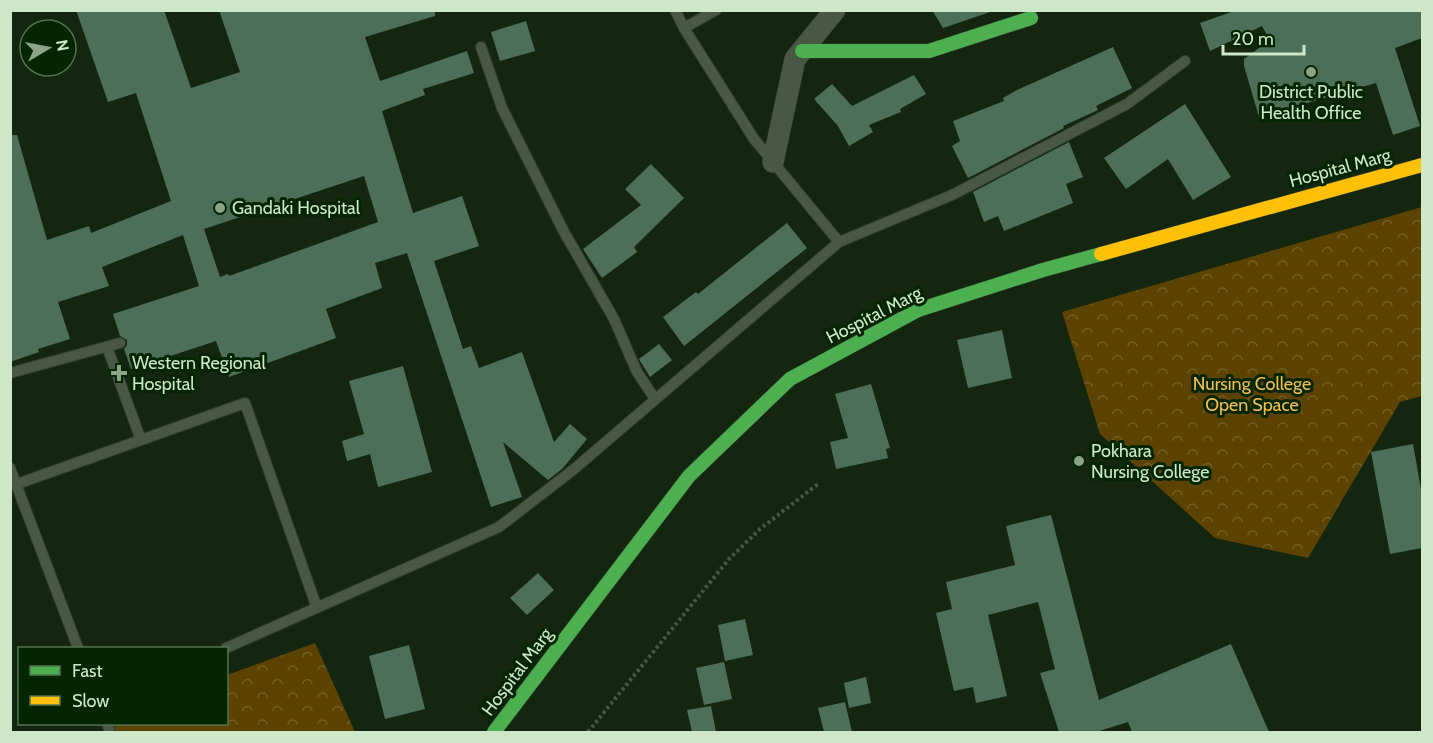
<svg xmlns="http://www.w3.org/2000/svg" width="1433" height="743" viewBox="0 0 1433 743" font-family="Cabin,sans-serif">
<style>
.park{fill:url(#park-crowns)}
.building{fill:#4d6f59;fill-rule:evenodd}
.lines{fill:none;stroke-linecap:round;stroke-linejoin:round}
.lane-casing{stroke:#303e2d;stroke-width:12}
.street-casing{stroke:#303e2d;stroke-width:22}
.fast-casing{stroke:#303e2d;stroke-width:15}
.slow-casing{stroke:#303e2d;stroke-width:15}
.path{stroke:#475645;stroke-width:4;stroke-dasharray:3 3;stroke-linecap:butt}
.lane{stroke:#485845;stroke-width:10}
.street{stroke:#485845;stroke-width:21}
.fast{stroke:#4caf50;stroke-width:14}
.slow{stroke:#ffc107;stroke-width:14}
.poi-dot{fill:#8da388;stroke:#032600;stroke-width:2}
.labels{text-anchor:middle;stroke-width:6;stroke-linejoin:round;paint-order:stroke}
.poi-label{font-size:18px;fill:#cee7c9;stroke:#032600;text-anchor:start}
.street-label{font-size:18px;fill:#cee7c9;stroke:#032600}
.park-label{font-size:18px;fill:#f7bd4e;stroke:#032600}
</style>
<defs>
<pattern id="park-crowns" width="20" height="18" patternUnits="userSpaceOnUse" patternTransform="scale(1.5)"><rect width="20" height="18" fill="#5c4302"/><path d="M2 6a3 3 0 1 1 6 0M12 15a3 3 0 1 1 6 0" fill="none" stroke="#725e26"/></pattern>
</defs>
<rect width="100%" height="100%" fill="#142610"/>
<!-- park -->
<path class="park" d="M1422 207V396L1400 402 1308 558 1215 538 1100 434 1062 312Z
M315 643 355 732H110L107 724H226L227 675Z"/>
<!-- building -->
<path class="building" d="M76 10H164L191 88 240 72 219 10H435V16L365 37 380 81 467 51 474 73 423 89 425 95 382 111 413 213 462 196 479 246 434 261 463 349 471 346 479 368 522 352 554 442 570 424 587 439 562 469 548 480 503 442 522 497 491 507 407 253 375 263 382 288 326 309 336 338 229 377 216 341 131 369 124 349 127 345V340L120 336 113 314 199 286 183 235 102 267 109 286 58 302 70 339 38 349 39 352 10 362V135H17L47 240 89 226 91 233 171 201 136 93 108 102ZM364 176 378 222 229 276 228 274 220 277 204 229Z
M932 10H996L943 28Z
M1237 10H1422V38L1395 48 1420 126 1393 135 1376 83 1259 117 1244 66V59L1270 40 1262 26 1210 51 1200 23Z
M526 21 535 51 500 61 491 32Z
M1113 47 1132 88 1096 106 1098 110 1063 126 1064 128 968 178 952 146 960 141 953 121 1004 101 1003 98 1017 90Z
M914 75 926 94 900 109 901 112 869 125 873 132 849 146 838 126 814 99 832 84 852 106Z
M1185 104 1231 177 1193 200 1168 159 1126 189 1104 158Z
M1069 142 1083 177 1066 184 1073 203 1004 231 998 216 984 222 973 192Z
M651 164 684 198 634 247 637 252 602 278 583 249 641 205 625 189Z
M787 223 807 248 684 346 663 317 696 292 698 294Z
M1002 330 1012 378 968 388 957 340Z
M659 344 672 360 650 377 639 359Z
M403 366 432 472 378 487 370 454 347 461 342 441 364 434 349 381Z
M871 384 890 448 886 449 888 458 836 469 830 442 848 438 835 394Z
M1413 444 1422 495V548L1390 554 1371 452Z
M1051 515 1099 700 1231 644 1269 732H1132L1128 722 1096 732H1059L1040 673 1055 669 1038 602 988 615 1007 696 976 703 973 687 954 691 936 613 952 609 946 582 1015 565 1006 526Z
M538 573 554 590 527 615 510 598Z
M745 619 753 655 725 661 718 625Z
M409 645 425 709 385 719 369 656Z
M724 662 732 699 704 705 696 668Z
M866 677 871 703 849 708 844 683Z
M845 702 852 732H824L818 708Z
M711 706 716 732H692L687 710Z"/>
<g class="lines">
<!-- lane casing -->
<g class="lane-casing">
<path id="lane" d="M675 10 684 28 754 139 839 242
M684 28 716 10
M481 47 502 108 563 230 614 319 637 372 655 399
M107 347 141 440
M10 373 120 343
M10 468 78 648
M17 484 245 403 317 608
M226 648 499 527 573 470 839 242 952 195 1127 104 1185 61
M107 724 110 732"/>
</g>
<!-- street casing -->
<g class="street-casing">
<path id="street" d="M773 162 795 59 835 10"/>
</g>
<!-- fast casing -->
<g class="fast-casing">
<path id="fast" d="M802 51H929L1031 18
M494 732 689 476 790 379 918 310 1043 270 1101 254"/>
</g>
<!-- slow casing -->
<g class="slow-casing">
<path id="slow" d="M1101 254 1422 165"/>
</g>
<!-- path -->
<path class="path" d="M588 732 729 559 760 529 818 484"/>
<!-- lane -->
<use href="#lane" class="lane"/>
<!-- street -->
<use href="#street" class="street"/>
<!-- fast -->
<use href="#fast" class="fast"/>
<!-- slow -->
<use href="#slow" class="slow"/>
</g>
<!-- markers -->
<g class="poi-dot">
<circle cx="1311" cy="72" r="6"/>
<circle cx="220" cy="208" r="6"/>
<path d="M116 364h6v6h6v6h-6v6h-6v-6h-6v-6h6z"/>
<circle cx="1079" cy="461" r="6"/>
</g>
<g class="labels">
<!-- poi labels -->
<g class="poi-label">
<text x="1311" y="98" text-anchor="middle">District Public<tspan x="1311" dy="21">Health Office</tspan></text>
<text x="232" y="214">Gandaki Hospital</text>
<text x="132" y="369">Western Regional<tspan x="132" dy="21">Hospital</tspan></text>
<text x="1091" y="457">Pokhara<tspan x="1091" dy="21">Nursing College</tspan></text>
</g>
<!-- street labels -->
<g class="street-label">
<text transform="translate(1340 168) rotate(-15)" y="6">Hospital Marg</text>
<text transform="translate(874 315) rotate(-27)" y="6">Hospital Marg</text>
<text transform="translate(517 672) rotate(-53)" y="6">Hospital Marg</text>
</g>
<!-- park labels -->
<g class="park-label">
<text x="1252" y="390">Nursing College<tspan x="1252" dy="21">Open Space</tspan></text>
</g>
</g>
<!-- border -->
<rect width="1433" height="743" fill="none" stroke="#cee7c9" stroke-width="24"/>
<!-- legend -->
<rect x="18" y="647" width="210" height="78" fill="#032600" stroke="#547350" stroke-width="1.5"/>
<rect x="30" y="666" width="30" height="9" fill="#4caf50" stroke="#547350" stroke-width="1.5"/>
<text x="72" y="677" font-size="18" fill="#cee7c9">Fast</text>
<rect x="30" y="696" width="30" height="9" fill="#ffc107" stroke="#547350" stroke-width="1.5"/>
<text x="72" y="707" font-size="18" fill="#cee7c9">Slow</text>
<!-- north arrow -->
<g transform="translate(48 48) rotate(80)"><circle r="28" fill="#032600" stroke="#547350" stroke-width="1.5"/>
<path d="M0-4.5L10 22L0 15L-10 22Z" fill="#8da388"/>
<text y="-9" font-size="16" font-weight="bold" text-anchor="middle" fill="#cee7c9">N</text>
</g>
<!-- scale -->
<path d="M1223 45v9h81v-9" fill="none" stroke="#cee7c9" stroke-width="3"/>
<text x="1232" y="45" font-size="18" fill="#cee7c9" stroke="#032600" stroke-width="4.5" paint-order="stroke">20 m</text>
</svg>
